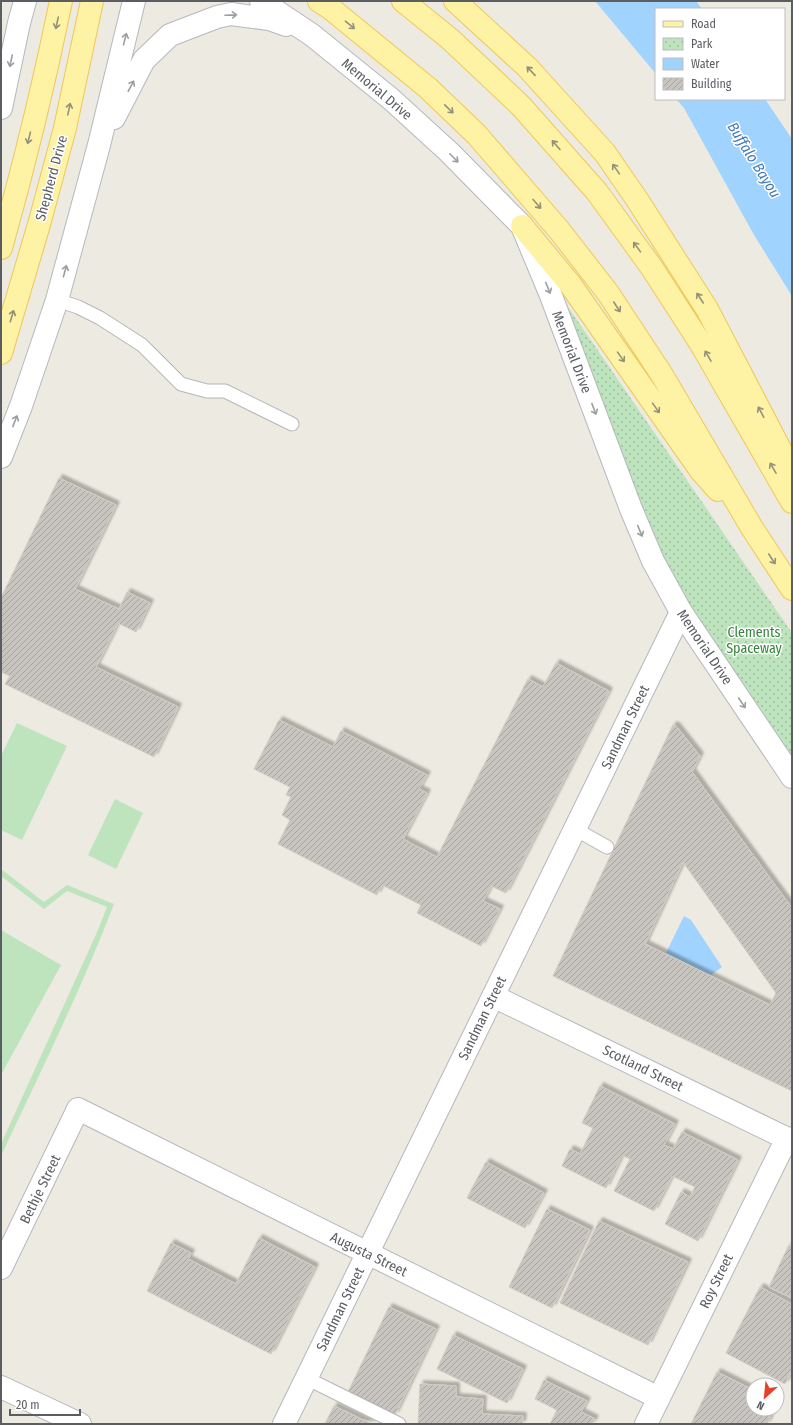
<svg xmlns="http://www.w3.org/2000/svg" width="793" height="1425" viewBox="0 0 793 1425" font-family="'Fira Sans Condensed',sans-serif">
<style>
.grass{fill:#bee4be}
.park{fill:url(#park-dots)}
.water{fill:#a0d3fe}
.building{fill:url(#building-hatch);stroke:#d1ccc0;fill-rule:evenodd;filter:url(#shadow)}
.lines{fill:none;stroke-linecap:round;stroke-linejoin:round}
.lane-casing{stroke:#b4b7bc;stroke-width:15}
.street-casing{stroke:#b4b7bc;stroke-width:24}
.secondary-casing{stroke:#b5b8be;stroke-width:24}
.primary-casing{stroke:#efc858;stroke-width:24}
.lane{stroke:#fff;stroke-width:13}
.street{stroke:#fff;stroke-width:22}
.secondary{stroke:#fff;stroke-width:22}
.primary{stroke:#fef2a5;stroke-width:22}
.oneway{stroke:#9c9ea1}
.oneway2{stroke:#939179}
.labels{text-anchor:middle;stroke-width:3;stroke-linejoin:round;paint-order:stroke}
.street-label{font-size:14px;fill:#5a5d62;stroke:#fff}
.park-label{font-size:14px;fill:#36853c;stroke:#fff}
.water-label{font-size:15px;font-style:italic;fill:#4078b8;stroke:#fff}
</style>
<defs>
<pattern id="park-dots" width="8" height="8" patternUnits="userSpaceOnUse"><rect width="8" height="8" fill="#bee4be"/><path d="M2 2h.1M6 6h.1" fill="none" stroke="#9dbc9e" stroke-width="1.8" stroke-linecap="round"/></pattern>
<pattern id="building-hatch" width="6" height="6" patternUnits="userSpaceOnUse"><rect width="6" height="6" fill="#c8c4bf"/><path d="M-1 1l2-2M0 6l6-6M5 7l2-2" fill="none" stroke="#a5a29f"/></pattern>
<filter id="shadow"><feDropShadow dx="3.5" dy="-3.5" stdDeviation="1" flood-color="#0004"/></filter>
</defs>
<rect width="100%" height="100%" fill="#edeae1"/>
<!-- grass -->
<path class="grass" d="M17 723 67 746 22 840 1 830V756Z
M115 799 143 813 116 869 88 855Z
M1 869 44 902 67 885 114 904C81 990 40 1073 1 1156V1144L98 930 107 907 67 891 44 909 1 876Z
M1 930 61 965 1 1075Z"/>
<!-- park -->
<path class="park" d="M568 307 792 633V759L682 594 656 544 622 453 581 355Z"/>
<!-- water -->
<path class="water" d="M595 1H696L702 9H656V74Z
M676 99H765L790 136 792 139V296L754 235 684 108Z
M684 916 691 920 722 967 711 975 666 953Z"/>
<!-- building -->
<path class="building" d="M59 478 116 505 75 589 119 609 127 592 150 603 136 632 118 623 96 667 178 707 154 757 5 684 10 676 1 672V598Z
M556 663 609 691 506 893 491 886 483 901 500 909 481 946 417 913 421 905 382 885 377 895 278 844 290 820 282 815 291 797 286 795 290 787 254 769 279 720 333 747 341 731 427 775 419 789 427 793 403 839 437 857 528 679 543 687Z
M673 725 676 726 700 756 692 772 792 908V1091L553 976ZM683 862 776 993 770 1005 645 944Z
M600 1086 675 1124 664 1145 673 1149 682 1132 738 1160 698 1241 665 1224 681 1192 690 1197 695 1187 672 1176 654 1211 614 1191 630 1159 622 1155 606 1188 562 1166 570 1149 580 1154 593 1128 582 1123Z
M486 1162 544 1193 525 1228 467 1198Z
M547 1209 590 1230 552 1308 509 1287Z
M599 1221 688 1262 648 1345 560 1303Z
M259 1238 315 1267 271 1354 147 1291 171 1243 191 1253 188 1259 236 1284Z
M789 1245 792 1247V1298L769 1287Z
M760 1287 792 1304V1370L785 1384 726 1353Z
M389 1307 436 1329 395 1415 348 1392Z
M453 1335 523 1369 507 1403 437 1369Z
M717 1372 753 1390V1409H774L767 1424H691Z
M544 1380 587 1401 581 1412 595 1419 592 1424H550L557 1410 535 1399Z
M420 1384 456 1386V1397L483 1399 482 1414 523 1416 522 1424H418Z
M334 1406 372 1424H325Z"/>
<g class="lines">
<!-- lane casing -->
<g class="lane-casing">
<path id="lane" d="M57 300 78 307 100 318 142 345 181 384 207 391H225L292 424
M575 829 607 847
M306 1378 399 1424"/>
</g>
<!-- street casing -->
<g class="street-casing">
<path id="street" d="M493 996 792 1141
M1 1268 78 1109 659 1398
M1 1387 80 1424
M284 1424 681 612
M646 1424 787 1138"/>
</g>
<!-- secondary casing -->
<g class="secondary-casing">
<path id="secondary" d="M261 1 312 35 391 99 449 152 522 226 550 293 631 509 653 561 681 612 792 777
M1 108 19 23 25 1
M114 118 144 60 170 35 217 17 231 14 269 19 286 25
M1 457 21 406 57 300 99 145 134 1"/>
</g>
<!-- primary casing -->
<g class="primary-casing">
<path id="primary" d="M319 1 330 8 428 88 477 135 559 230 608 293 662 375 752 528 792 589
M403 1 450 39 521 106 597 192 652 268 701 344 792 502
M455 1 527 67 605 153 638 201 707 309 792 472
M522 226 570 284 701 471 718 490
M1 248C24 166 44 84 61 1
M1 353 40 221 65 128 92 1"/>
</g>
<!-- lane -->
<use href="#lane" class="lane"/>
<!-- street -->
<use href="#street" class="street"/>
<!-- secondary -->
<use href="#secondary" class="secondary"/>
<!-- primary -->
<use href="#primary" class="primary"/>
</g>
<!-- one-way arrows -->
<defs><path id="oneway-shaft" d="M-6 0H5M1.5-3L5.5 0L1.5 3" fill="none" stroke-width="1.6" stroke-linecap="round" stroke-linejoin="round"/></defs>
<g class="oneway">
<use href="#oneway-shaft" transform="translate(231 15) rotate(-2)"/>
<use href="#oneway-shaft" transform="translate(125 39) rotate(-76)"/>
<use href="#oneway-shaft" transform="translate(11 61) rotate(102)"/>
<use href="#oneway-shaft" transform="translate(131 86) rotate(-62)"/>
<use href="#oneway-shaft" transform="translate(454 158) rotate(45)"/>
<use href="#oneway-shaft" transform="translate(65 271) rotate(-75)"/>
<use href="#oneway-shaft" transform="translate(548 288) rotate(68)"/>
<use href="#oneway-shaft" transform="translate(594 409) rotate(69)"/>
<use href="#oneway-shaft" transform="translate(15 421) rotate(-69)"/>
<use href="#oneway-shaft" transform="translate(640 531) rotate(68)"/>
<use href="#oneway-shaft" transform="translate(742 703) rotate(56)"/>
</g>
<g class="oneway2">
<use href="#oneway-shaft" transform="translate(57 23) rotate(102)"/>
<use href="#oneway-shaft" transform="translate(350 25) rotate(39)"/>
<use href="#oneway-shaft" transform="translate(531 71) rotate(-133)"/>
<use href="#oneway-shaft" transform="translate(69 109) rotate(-78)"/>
<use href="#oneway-shaft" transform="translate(449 109) rotate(44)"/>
<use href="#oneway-shaft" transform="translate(29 138) rotate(104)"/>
<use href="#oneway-shaft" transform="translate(556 145) rotate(-131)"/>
<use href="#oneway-shaft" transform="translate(616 169) rotate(-125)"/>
<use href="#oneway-shaft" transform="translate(537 204) rotate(49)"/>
<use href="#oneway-shaft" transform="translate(637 247) rotate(-126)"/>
<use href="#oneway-shaft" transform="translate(700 298) rotate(-123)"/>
<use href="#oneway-shaft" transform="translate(617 307) rotate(57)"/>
<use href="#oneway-shaft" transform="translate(12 316) rotate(-73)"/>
<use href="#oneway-shaft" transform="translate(708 356) rotate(-120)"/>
<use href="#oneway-shaft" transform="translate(621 357) rotate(55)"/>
<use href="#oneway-shaft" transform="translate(656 408) rotate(55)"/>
<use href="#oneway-shaft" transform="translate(761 412) rotate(-118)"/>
<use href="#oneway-shaft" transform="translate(773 468) rotate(-120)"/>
<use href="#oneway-shaft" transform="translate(772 559) rotate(57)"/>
</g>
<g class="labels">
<!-- street labels -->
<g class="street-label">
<text transform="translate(377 89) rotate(40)" y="5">Memorial Drive</text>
<text transform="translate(51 178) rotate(-75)" y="5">Shepherd Drive</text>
<text transform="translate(572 352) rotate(69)" y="5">Memorial Drive</text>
<text transform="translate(705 647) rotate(56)" y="5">Memorial Drive</text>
<text transform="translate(625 727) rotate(-64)" y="5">Sandman Street</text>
<text transform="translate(482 1018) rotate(-64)" y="5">Sandman Street</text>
<text transform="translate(643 1068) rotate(26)" y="5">Scotland Street</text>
<text transform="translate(40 1189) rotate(-64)" y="5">Bethje Street</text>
<text transform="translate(369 1254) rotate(26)" y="5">Augusta Street</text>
<text transform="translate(716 1281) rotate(-64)" y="5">Roy Street</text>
<text transform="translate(340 1309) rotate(-64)" y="5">Sandman Street</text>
</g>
<!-- park labels -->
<g class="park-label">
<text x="754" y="637">Clements<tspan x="754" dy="16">Spaceway</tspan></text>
</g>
<!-- water labels -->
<g class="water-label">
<text transform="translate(754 160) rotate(58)" y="5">Buffalo Bayou</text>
</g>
</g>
<!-- border -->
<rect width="793" height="1425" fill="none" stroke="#5a5d62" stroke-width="4"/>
<!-- legend -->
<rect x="655" y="8" width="130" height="92" fill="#ffffff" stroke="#bdbec0"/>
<rect x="663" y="21" width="20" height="6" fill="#fef2a5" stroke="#bdbec0"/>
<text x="691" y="28" font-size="12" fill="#5a5d62">Road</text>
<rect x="663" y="38" width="20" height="12" fill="url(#park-dots)" stroke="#bdbec0"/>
<text x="691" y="48" font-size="12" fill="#5a5d62">Park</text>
<rect x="663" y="58" width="20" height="12" fill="#a0d3fe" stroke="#bdbec0"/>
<text x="691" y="68" font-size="12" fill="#5a5d62">Water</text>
<rect x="663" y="78" width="20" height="12" fill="url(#building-hatch)" stroke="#bdbec0"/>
<text x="691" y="88" font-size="12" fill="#5a5d62">Building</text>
<!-- north arrow -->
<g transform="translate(765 1397) rotate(207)"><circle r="19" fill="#ffffff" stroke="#bdbec0"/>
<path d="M0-3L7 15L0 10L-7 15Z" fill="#e6402d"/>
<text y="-6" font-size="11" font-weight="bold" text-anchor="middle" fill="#5a5d62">N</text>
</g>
<!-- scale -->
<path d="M10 1409v6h70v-6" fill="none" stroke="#5a5d62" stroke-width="2"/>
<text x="16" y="1409" font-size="12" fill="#5a5d62" stroke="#ffffff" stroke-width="3" paint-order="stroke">20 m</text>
</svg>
